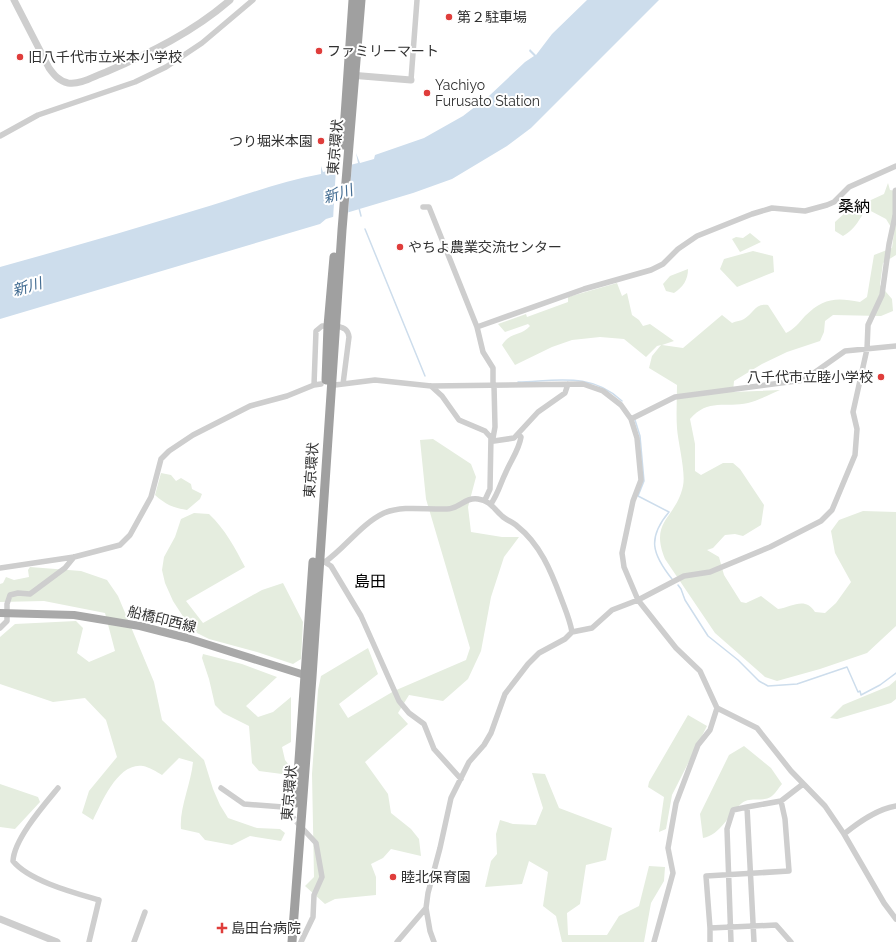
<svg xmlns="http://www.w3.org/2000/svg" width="896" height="942" viewBox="0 0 896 942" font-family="Raleway,'Noto Sans JP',sans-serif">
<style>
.green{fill:#e5eddf}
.water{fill:#cdddec}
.pier{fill:#fff}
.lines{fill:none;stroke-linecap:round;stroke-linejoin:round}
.stream{stroke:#cdddec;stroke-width:1.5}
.minor-tunnel{stroke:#d6d6d6;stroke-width:5.5;stroke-dasharray:5.5 3;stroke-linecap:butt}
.minor{stroke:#cecece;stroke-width:5.5}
.tertiary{stroke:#cecece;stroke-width:7}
.primary{stroke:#a9a9a9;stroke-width:8}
.trunk{stroke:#a0a0a0;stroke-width:9}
.poi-dot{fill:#df3d3b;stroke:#fff;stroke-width:1.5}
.labels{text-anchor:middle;stroke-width:4;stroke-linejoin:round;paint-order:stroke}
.poi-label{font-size:14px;fill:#313131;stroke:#fff;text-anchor:start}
.street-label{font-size:14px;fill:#313131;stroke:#fff}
.water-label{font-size:15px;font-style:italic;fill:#416b91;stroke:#fff}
.quarter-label{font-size:16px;fill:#000;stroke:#fff}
</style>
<rect width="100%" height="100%" fill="#fff"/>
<!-- green -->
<path class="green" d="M888 183 890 190 896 191V255L883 263 880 285 892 299 893 311 881 316 833 315 825 321 824 332 820 341 787 352 762 364 734 381 733 392 780 390C771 394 757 401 748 403 726 408 708 398 690 419L695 444V471L701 475 723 463H733L740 469 764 505 761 525 743 536 735 534 725 535 713 548 707 550 719 557 724 575 741 602 746 603 761 596 778 609C792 607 805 596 815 612L825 613 836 603 851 582 835 553 831 531 839 520 863 511 896 512V626L867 653 820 669 777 681 765 677 715 633 665 559C649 520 676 519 683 486 686 472 678 443 677 428 676 414 677 399 677 385L649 368 652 356 661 345 657 346 646 357 624 339 600 337 572 340 552 347 515 365 502 345C511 331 520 337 530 326L528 324 505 332 498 324 526 314 527 317 568 302V297L617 283 622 296 627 293 632 315 639 320 643 326 650 324 674 341 662 345 683 348 722 315 732 323C736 321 741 321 744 319 753 314 755 303 768 305L786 333C794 329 799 323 805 316 823 298 836 297 860 302L867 297 874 255 892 248 894 232 886 219 867 209C857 221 857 228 843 236L835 231V222L847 211 884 194Z
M750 233 761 242 740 252 732 239 736 237 743 238Z
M753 251 773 256 774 272 737 287 720 269 724 259Z
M688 269C688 280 683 287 674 293L666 291 663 284 670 276Z
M433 439 471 464 476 477 468 507 471 532 502 537H519L504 557 491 597 481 651 468 679 443 701 409 695 398 713 408 724 365 762 388 794 391 813 411 829 419 839 421 856 391 849 383 858 371 864 376 877V895L335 899 325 904 305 886 314 877 312 774 318 690 321 676 368 648 378 674 339 704 348 718 394 691 466 660 470 648 426 499 420 440Z
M161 473 171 475 176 481 181 478 191 484 192 489 202 494 200 499 187 510C173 508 165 504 155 495Z
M194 513 209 514C225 529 235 548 245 567L186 601 203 623 262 590 283 583 303 622 301 659 293 664 257 652 209 639 197 633 186 621 173 601 165 583 162 570 164 557 175 537 181 519Z
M30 567 81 571 107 580 118 596 154 682 162 720 204 760 213 789 220 805 228 818 257 828 280 829 285 833 281 841 250 836 232 845 205 840 199 833 181 829C179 809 191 784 193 762L179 758 162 775C157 772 149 767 143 766 118 762 102 802 93 820L82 813 89 791 117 757 106 720 85 698 53 702 0 684V637L15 624 76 621 83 628 77 653 89 662 115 651 105 613 44 601 0 602V584L3 583 6 577 14 580 29 577 28 570Z
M203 654 242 664 277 677 246 706 258 717 273 712 291 697V742L282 747 285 760 293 770V773L282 774 259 771 252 763 249 726 223 713 215 705 209 679 202 658Z
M896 680V699L891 703 837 719 830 718 843 705 889 686Z
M688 715 707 726 672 795 666 829 659 832 664 797 648 787 649 782Z
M744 746 771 768 782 784C779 787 776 793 772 796 763 803 751 796 742 803 729 813 721 835 703 838L700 814 729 755Z
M532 773 545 774 559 808 612 828 606 860 586 865 580 904 567 913 568 935H607L619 916 639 906 649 866 665 867 664 881 651 903 644 942H562L556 916 543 906 548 872 529 861 522 884 485 887 491 861 497 854 496 834 500 820 513 824 536 825 543 808Z
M0 784 38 797 40 802 15 829 0 827Z"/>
<!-- water -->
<path class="water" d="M587 0H659L531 128 507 146 452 179 413 193 326 219 320 224 0 319V267C65 249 131 230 196 210 237 198 278 182 321 174V166L323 172 358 163 356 153 360 163 374 159 375 155 424 138 463 116 489 96 525 62 534 56 529 51 530 49 536 55 552 34Z"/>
<!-- pier -->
<path class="pier" d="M352 163 348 215 333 220 336 168Z"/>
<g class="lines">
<!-- stream -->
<path class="stream" d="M359 208 361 216
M365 229 425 376
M518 382C557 381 591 372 622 401
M635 420 640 436 644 481 638 496 669 512C647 538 652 554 672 579
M678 585 681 589 685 600 708 636 738 660 759 681 768 686 797 684 847 667 858 692 860 691 861 695 880 685 896 673"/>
<!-- minor-tunnel -->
<path class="minor-tunnel" d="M291 815 300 826"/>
<!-- minor -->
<path class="minor" d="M411 80 417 0
M0 136 38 115 135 82 166 67 202 43 253 0
M423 207H429L477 327 483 352 493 368V386
M337 326C344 328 348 329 349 337L343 384
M477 327 584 289 651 270 663 264 678 249 697 236 752 214 772 208 805 211 827 205 834 202 849 187 896 166
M314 385 316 331 322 326H328
M335 385 375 380 431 386 583 384 603 391 621 405 631 419 637 438 641 480 633 501 622 553 624 567 638 600 676 648 700 671 717 708 757 728 791 771 825 806 844 834 884 903 896 919
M431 386 442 396 459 420 485 431 494 441 514 438 538 412 565 393 568 384
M631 419 675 397 804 380 845 351 896 346
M493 438 495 427 494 385
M485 500 490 489 491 436
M491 504C499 492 500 484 506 472 511 460 519 450 521 437L519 435
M323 561 331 566 361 616 399 701 409 713 424 724 434 749 461 779
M325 562C346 547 361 524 384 513 404 505 427 510 447 509 459 509 465 497 478 499 491 501 493 508 502 516 506 520 513 522 517 526 540 544 551 571 561 598 565 609 570 620 572 632
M0 568 74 557 120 545 130 535 151 497 161 459 169 451 193 435 250 406 287 396 314 385 321 384
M0 628 7 621V604L10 595 18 593 30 594 65 568 74 557
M58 788C44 805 14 839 13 861 29 881 75 893 99 900L89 942
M221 788 244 804 283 807 291 815
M781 801 785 819 789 871 706 876 710 928 776 925 791 942
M844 834C859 822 877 809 896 806
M710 928V942
M134 942 145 912
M301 942 313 917 314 895 322 877 316 843 303 829
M397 942 426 908
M434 942 430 931 426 908 428 893 440 848 451 798 469 762 484 745 491 733 505 694 528 664 539 653 565 639 572 632 592 628 612 610 638 600 684 576 710 572 770 547 821 521 832 510 855 455 857 429 853 412 867 349 868 325 882 295 889 244 895 216
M654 942 673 873 668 848 676 803 698 745 710 730 717 708
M731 942 727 829 733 810 747 807
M754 942 747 807 781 801 803 784"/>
<!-- tertiary -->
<path class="tertiary" d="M14 0 49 68C54 75 59 81 68 83 81 85 94 76 106 72 150 53 193 32 230 0
M350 75 411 80
M896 191V221
M0 919 57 942"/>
<!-- primary -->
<path class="primary" d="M0 613 74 615 140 626 187 638 311 677"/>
<!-- trunk -->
<path class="trunk" d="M343 145 353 0
M326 380 328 326 334 257
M296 803 313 562
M292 942 312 677 342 230 361 0"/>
</g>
<!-- markers -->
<g class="poi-dot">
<circle cx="449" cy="17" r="4"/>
<circle cx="319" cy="51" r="4"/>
<circle cx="20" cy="57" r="4"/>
<circle cx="427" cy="93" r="4"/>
<circle cx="321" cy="141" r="4"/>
<circle cx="400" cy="247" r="4"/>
<circle cx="881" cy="377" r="4"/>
<circle cx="393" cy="877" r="4"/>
<path d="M220 922h4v4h4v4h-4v4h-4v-4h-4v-4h4z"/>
</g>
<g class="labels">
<!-- poi labels -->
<g class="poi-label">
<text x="457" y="22">第２駐車場</text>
<text x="327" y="56">ファミリーマート</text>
<text x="28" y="62">旧八千代市立米本小学校</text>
<text x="435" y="90">Yachiyo<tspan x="435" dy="16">Furusato Station</tspan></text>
<text x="313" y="146" text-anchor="end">つり堀米本園</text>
<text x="408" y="252">やちよ農業交流センター</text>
<text x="873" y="382" text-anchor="end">八千代市立睦小学校</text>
<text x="401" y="882">睦北保育園</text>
<text x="231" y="933">島田台病院</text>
</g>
<!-- street labels -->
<g class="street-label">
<text transform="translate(335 147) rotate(-85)" y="5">東京環状</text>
<text transform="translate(311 470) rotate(-86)" y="5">東京環状</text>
<text transform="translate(162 619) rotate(14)" y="5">船橋印西線</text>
<text transform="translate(289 793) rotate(-85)" y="5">東京環状</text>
</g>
<!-- water labels -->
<g class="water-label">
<text transform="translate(338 194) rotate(-17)" y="5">新川</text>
<text transform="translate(27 287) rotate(-16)" y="5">新川</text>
</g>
<!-- quarter labels -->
<g class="quarter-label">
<text x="854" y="212">桑納</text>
<text x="370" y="587">島田</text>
</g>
</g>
</svg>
